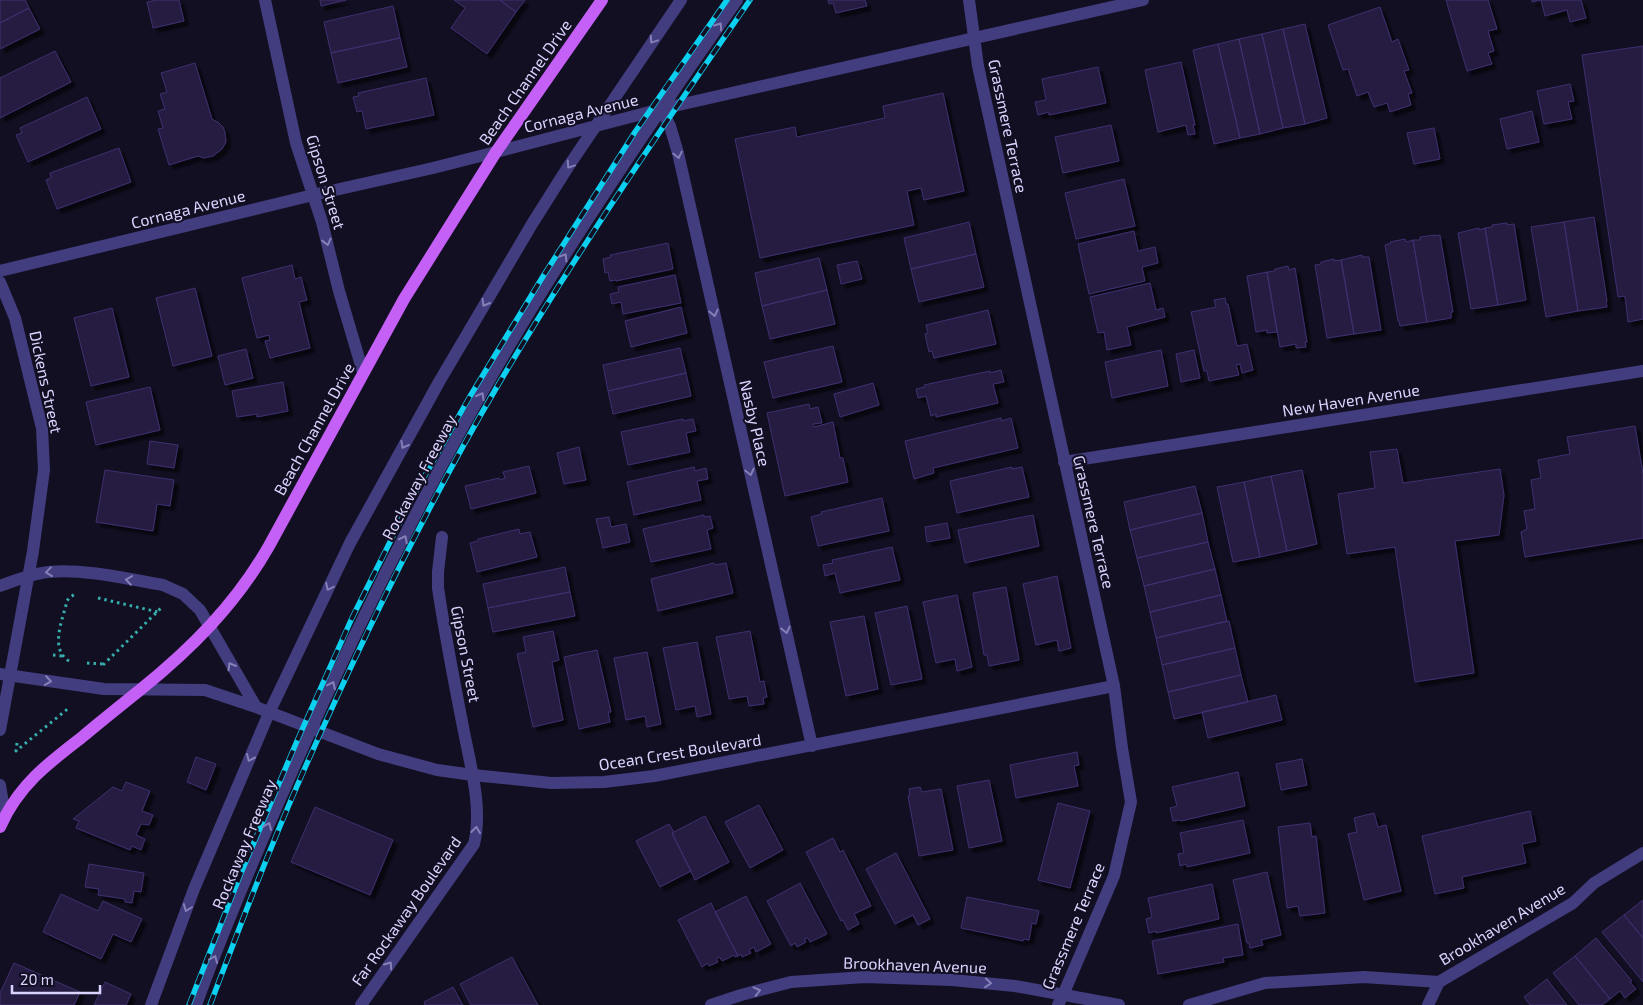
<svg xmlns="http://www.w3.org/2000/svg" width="1643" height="1005" viewBox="0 0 1643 1005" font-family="'Exo 2',sans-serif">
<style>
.building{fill:#261c43;stroke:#3e306e;filter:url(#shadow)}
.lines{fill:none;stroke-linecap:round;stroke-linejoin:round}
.path{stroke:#35afad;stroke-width:3;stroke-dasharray:2.5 4;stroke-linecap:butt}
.minor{stroke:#423d7f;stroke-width:12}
.tertiary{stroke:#423d7f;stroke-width:12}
.primary{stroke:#c560f7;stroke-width:12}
.rail-casing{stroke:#0cd0f0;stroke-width:5.5}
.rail{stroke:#130f23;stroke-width:4;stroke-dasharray:11;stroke-linecap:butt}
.oneway{stroke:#8680b8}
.labels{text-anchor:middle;stroke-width:4;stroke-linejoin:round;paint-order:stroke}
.street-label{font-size:16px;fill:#dad3fd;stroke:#130f23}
</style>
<defs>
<filter id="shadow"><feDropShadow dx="4.5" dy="4.5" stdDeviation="1" flood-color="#0009"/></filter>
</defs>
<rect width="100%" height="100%" fill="#130f23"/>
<!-- building -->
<path class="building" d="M0 0H25L29 8 0 23Z
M157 0H179L184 21 153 28 147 2Z
M320 0H346L321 6Z
M454 0H500L516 12 487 54 451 28 465 8Z
M500 0H525L516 12Z
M828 0H865L867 6 836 13 833 3 829 4Z
M1446 0H1488L1497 29 1488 31 1494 51 1488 53 1492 64 1467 71Z
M1532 0H1581L1586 18 1570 22 1567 10 1545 16 1541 0 1532 2Z
M393 6 400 38 331 53 324 22Z
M1380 7 1392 42 1398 39 1409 70 1404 71 1412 93 1408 94 1411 105 1390 112 1387 103 1374 107 1368 92 1357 96 1348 69 1343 70 1328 25Z
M29 8 40 29 0 49V23Z
M1305 24 1327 118 1305 124 1283 29Z
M1283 29 1305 124 1283 128 1262 34Z
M1262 34 1283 128 1260 134 1239 39Z
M400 38 407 67 338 83 331 53Z
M1239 39 1260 134 1240 138 1218 44Z
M1218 44 1240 138 1214 144 1193 50Z
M1643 46V319L1628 322 1625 296 1618 297 1582 55Z
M55 51 71 82 0 118V78Z
M1181 62 1195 125H1193L1195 134 1188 135 1186 125 1158 132 1145 70Z
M195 63 212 119 219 123 223 127 225 132 226 142 222 149 213 156 204 158 198 156 169 165 158 129 163 128 158 111 165 109 160 94 167 92 161 73Z
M1098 67 1106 103 1049 115V112L1038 115 1035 102 1046 100 1042 79Z
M426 78 434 115 366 129 362 111 357 112 353 97 359 96 358 93Z
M1570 84 1574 101 1568 102 1572 119 1544 124 1537 91Z
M943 93 964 191 924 200 921 188 907 191 914 225 760 258 735 139 795 127 797 137 885 118 883 106Z
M87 97 101 129 28 162 16 135 22 133 20 128Z
M1532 111 1539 142 1507 149 1500 119Z
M1111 125 1119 161 1063 173 1055 137Z
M1434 128 1440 159 1414 164 1407 133Z
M119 148 131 182 57 209 46 180 51 178 50 173Z
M1124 179 1135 226 1076 239 1065 193Z
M1594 217 1607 301H1606L1607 307 1578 311 1564 222Z
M969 222 976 254 911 269 904 238Z
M1564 222 1578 311 1546 317 1531 227Z
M1507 223V225L1514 224 1526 300 1498 305 1485 228 1492 227V225Z
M1479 228V230L1485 228 1498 305 1471 309 1458 233Z
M1134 231 1138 251 1155 247 1158 263 1142 267 1145 281 1089 294 1078 244Z
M1435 235V236L1440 235 1453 312H1451V318L1427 322 1413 240H1420V237Z
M1405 239 1406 242 1413 240 1427 322 1400 326 1399 321H1398L1385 245 1391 243 1390 242Z
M668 243 673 269 616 281V280L610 281 608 272 605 273 603 259 611 257 610 255Z
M976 254 984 287 919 302 911 269Z
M1362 255V257H1369L1381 330 1354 334 1341 260Z
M819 258 827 290 762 306 755 273Z
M1334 259V261L1341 260 1354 334 1327 338 1315 265 1321 264V262Z
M857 261 862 279 841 284 837 265Z
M292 265 295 279 301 277 307 300 299 302 310 348 270 358 265 341 270 340 269 335 257 338 242 278Z
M1288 266 1289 270 1295 268 1307 342H1305L1306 347 1296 348V344L1280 347 1267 272 1275 271V269Z
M1267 272 1277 332 1267 333V330L1256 332 1247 276Z
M675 275 681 303 623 314 621 302 612 304 610 294 619 292 618 287Z
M1150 283 1156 310 1163 308 1165 317 1127 327 1131 345 1107 350 1104 332 1098 333 1090 297Z
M195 288 212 356 173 366 156 298Z
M827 290 835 324 770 339 762 306Z
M1225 298 1226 304H1228L1237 346 1247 344 1253 370 1242 373 1240 364 1236 365 1239 375 1209 381 1207 371H1204L1191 312 1216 307 1214 300Z
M681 307 687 333 631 347 625 321Z
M112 308 129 377 91 386 74 318Z
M988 310 996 344 934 358 932 351 929 352 925 334 928 333 926 325Z
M833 346 842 382 773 398 764 362Z
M680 348 686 373 608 391 603 365Z
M246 349 253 378 225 385 218 356Z
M1161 350 1168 386 1112 398 1105 362Z
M1194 350 1200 378 1181 382 1176 354Z
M1001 370 1004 382 993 384 998 403 936 417V414L931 416 926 396 918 398 916 389 925 387 924 385 990 371V373Z
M686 373 691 396 613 414 608 391Z
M283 382 288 411 257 417V414L237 417 232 391Z
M873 383 879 405 840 417 834 394Z
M150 387 160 430 96 445 86 402Z
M809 404 810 409 818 407 822 423 813 424 814 427 833 422 840 458H843L848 482 785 496 767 413Z
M1001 418V421L1011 418 1018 448 933 468 934 473 914 479 905 441Z
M683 419V421L693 419 696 431 686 433 690 452 628 465 621 432Z
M1635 426 1643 474V538L1525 557 1521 532 1527 529 1524 511 1535 509 1531 480 1541 478 1538 460 1570 454 1567 437Z
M150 441 178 445 174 468 147 464Z
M579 447 586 480 564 484 557 453Z
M1397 449 1403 483 1500 469 1504 495 1499 535 1455 541 1474 673 1415 682 1395 547 1347 554 1338 494 1375 488 1370 452Z
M529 466 536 493 471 509 465 486 499 478 500 480 505 478 503 472Z
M694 467 695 471 706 468 708 479 697 481 701 500 634 515 627 482Z
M1012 467V469L1022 467 1029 497 957 513 950 481Z
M105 470 174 480 170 506 157 504 153 531 96 522Z
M1302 470 1317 544 1287 551 1271 476Z
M1271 476 1287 551 1260 557 1244 482Z
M1244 482 1260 557 1233 562 1217 487Z
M1195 486 1202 513 1130 530 1124 502Z
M882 498 889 531 818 546 811 517 822 514 821 512Z
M1202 513 1208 542 1137 558 1130 530Z
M704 515V517L710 516 713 528 707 530 711 549 651 562 643 529Z
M1033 515 1039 546 965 563 958 530Z
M609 517 611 527 626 524 630 542 603 548 596 519Z
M947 523 950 538 927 542 925 527Z
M519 529 520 534 530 532 537 557 477 572 470 543 478 541V539Z
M1208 542 1215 569 1144 586 1137 558Z
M892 547 900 580 840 593 835 573 825 576 823 565 833 563 832 560Z
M714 563 715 565 726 563 733 593 658 611 651 579Z
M565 567 570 592 488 608 483 584Z
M1215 569 1221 595 1150 612 1144 586Z
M1057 576 1071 648 1059 651 1057 640 1036 645 1023 584Z
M1006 587 1019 660 989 666 987 655H984L973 593Z
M570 592 575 616 493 632 488 608Z
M957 595 972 667 957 671 955 659 936 663 923 602Z
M1221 595 1227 621 1156 638 1150 612Z
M907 606 922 679 891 685 875 613Z
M864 616 878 689 846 696 830 622Z
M1229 621 1235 648 1162 665 1156 638Z
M553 631 559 660 552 662 563 720 533 727 517 654 526 652 523 637Z
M750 631 760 682 764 681 767 697 763 698 764 704 749 706 747 696 729 699 716 637Z
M697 642 711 714 697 717 695 706 676 710 663 648Z
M1235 648 1241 675 1168 692 1162 665Z
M597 650 611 712H608L610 722 579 729 564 657Z
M647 652 661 724 647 727 645 716 626 720 614 658Z
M1241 675 1248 702 1174 719 1168 692Z
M1276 695 1282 720 1208 738 1202 712Z
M1077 752 1079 765 1074 766 1078 786 1016 798 1010 765Z
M196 757 216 764 206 790 187 782Z
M1302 759 1307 785 1281 790 1276 764Z
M1238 772 1245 806 1181 821 1180 820 1173 821 1170 808 1177 806 1172 787Z
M989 780 1002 841 969 848 957 786Z
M126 782 150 791 142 811 153 815 149 825 141 824 136 835 145 839 141 850 132 846 130 850 76 828 79 821 73 819 113 787 122 791Z
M920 787 922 792 941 789 953 850 919 856 908 796 910 795 909 789Z
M1058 803 1090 811 1070 888 1038 880Z
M759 805 783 850 750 868 725 822Z
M315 807 393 840 370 895 291 862Z
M1530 811 1536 841 1522 844 1526 863 1462 877 1464 888 1435 894 1422 836Z
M1374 813 1378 827 1386 825 1401 891 1364 900 1348 834 1357 832 1354 818Z
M705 816 729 862 695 880 672 833Z
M1243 820 1250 853 1187 867 1186 864 1180 866 1178 854 1184 853 1180 833Z
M1310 823 1312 837 1316 836 1325 913 1300 916 1298 906 1287 908 1278 827Z
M669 824 674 832 672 833 691 871 660 887 636 841Z
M833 838 840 852 843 850 871 906 854 914 859 924 848 930 843 920 841 921 806 852Z
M896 853 930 919 918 925 913 915 895 924 866 869Z
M89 864 144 873 141 892 134 891 132 903 125 902V899L98 895 99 889 85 887Z
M1267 872 1281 935 1261 940 1263 945 1250 948 1249 943H1247L1233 880Z
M800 883 827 934 810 942 808 938 804 939 806 942 797 947 795 943 791 946 767 901Z
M1212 884 1219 919 1156 933V931L1149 933 1146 919 1152 917 1148 898Z
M61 894 98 911 103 901 142 919 131 942 113 934 101 959 43 932Z
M746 896 771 944 756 952 754 947 749 950 751 953 742 957 741 954 738 956 715 912Z
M967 897 1039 911 1036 924 1032 923 1029 940 1023 939V941L961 928Z
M1643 900V938L1624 915Z
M711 903 738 956 735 957 734 955 722 961 720 957 716 959 718 962 709 966 708 963 702 967 678 920Z
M1624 915 1643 938V982L1602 932Z
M1238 924 1243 955 1223 958 1224 962 1158 974 1152 941Z
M1596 938 1632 981 1630 982 1636 989 1625 998 1620 991 1610 999 1575 956Z
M1575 956 1610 999 1602 1005H1579L1553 973Z
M512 957 538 1005H471L460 984Z
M14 963 80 992 74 1005H0V993Z
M1547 979 1567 1005H1530L1524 997Z
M105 982 131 994 126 1005H94Z
M453 987 463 1005H425L424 1002Z"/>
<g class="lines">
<!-- path -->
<path class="path" d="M98 598 158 612
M53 655 62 656
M69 661C49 649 63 619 67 601L69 598 75 594
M87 663 104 664
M103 665 162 607
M17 743 16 751 70 707"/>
<!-- minor -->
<path class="minor" d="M265 0 296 143 322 222 339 291 363 372
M969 0 978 66 1114 686 1122 748 1131 802 1114 876 1063 995 1058 1005
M661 109 670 126 678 153 812 746
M0 271 313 195 433 168 496 152
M0 282 15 318 37 408 42 428 44 470 33 551 0 730
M1064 462 1643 371
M0 586C16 580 31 574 48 572 82 568 128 579 163 585L183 594 200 610 256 707
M0 674 104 689 205 690 256 707 378 754 437 770 473 775 551 783 604 782 654 776 1114 686
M0 785 5 816
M361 1005 474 844C483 808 470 764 463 727 454 681 445 635 438 588V572L442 537
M711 1005 741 995 791 982 865 977 952 980 1015 986 1119 1005
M1189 1005 1265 983 1364 977 1439 982 1573 903 1594 883 1643 853
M1428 1005 1439 982"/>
<!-- tertiary -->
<path class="tertiary" d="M496 152 661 109 1143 0
M151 1005 194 889 269 713 350 543 439 382 532 224 568 167 681 0
M196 1005C224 927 257 851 290 776 358 622 434 471 521 326 588 214 662 106 737 0"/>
<!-- primary -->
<path class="primary" d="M0 827C18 786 47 764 81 738 100 722 120 706 140 690 191 649 236 604 269 546L404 299 496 152 602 0"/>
<!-- rail casing -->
<g class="rail-casing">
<path id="rail" d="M189 1005 241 873 297 741 352 618 410 502 469 398 542 278 635 132 727 0
M210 1005C240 926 270 847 304 770 362 639 425 509 498 385 576 253 663 126 750 0"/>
</g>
<!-- rail -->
<use href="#rail" class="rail"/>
</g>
<!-- one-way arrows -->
<defs><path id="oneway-chevron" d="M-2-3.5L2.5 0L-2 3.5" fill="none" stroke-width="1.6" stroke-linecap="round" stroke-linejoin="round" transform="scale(1.25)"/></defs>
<g class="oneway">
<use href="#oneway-chevron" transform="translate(719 26) rotate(-55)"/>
<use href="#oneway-chevron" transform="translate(653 40) rotate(124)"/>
<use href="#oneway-chevron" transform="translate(678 155) rotate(77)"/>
<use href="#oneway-chevron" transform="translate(570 165) rotate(124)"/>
<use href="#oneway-chevron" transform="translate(327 242) rotate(76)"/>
<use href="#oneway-chevron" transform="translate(564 257) rotate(-58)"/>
<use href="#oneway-chevron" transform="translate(485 303) rotate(120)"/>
<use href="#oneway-chevron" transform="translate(714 313) rotate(77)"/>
<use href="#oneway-chevron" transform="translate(481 396) rotate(-61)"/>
<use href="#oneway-chevron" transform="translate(404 445) rotate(119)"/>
<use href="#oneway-chevron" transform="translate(750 472) rotate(77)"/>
<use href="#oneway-chevron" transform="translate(404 539) rotate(-63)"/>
<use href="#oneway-chevron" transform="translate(49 572) rotate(173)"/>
<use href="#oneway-chevron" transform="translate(129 580) rotate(-172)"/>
<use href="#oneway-chevron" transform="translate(329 587) rotate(116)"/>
<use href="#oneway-chevron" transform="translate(786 630) rotate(77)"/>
<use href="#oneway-chevron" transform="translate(231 666) rotate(-120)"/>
<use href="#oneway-chevron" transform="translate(48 681) rotate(8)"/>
<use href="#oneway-chevron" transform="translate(332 685) rotate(-65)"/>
<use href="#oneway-chevron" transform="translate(250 758) rotate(114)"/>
<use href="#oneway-chevron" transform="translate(268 826) rotate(-67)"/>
<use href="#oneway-chevron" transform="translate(476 830) rotate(-83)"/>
<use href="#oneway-chevron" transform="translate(187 908) rotate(111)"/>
<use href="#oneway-chevron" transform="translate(214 959) rotate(-68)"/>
<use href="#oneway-chevron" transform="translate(389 965) rotate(-55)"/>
<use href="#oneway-chevron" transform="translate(988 983) rotate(5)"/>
<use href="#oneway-chevron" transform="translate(757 991) rotate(-14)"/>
</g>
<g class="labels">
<!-- street labels -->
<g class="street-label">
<text transform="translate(525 82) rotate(-55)" y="6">Beach Channel Drive</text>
<text transform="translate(581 113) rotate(-14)" y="6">Cornaga Avenue</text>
<text transform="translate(1008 126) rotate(78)" y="6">Grassmere Terrace</text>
<text transform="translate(326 182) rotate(73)" y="6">Gipson Street</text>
<text transform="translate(188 209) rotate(-14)" y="6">Cornaga Avenue</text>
<text transform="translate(46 382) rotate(78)" y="6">Dickens Street</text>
<text transform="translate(1351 400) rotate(-9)" y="6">New Haven Avenue</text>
<text transform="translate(755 423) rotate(77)" y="6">Nasby Place</text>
<text transform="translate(314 429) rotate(-61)" y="6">Beach Channel Drive</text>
<text transform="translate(419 477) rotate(-62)" y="6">Rockaway Freeway</text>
<text transform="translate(1094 522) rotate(77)" y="6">Grassmere Terrace</text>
<text transform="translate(466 654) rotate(79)" y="6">Gipson Street</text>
<text transform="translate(680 752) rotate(-9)" y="6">Ocean Crest Boulevard</text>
<text transform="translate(244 844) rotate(-67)" y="6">Rockaway Freeway</text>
<text transform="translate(406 911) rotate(-55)" y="6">Far Rockaway Boulevard</text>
<text transform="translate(1502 924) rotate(-31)" y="6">Brookhaven Avenue</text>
<text transform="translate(1073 926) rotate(-67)" y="6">Grassmere Terrace</text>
<text transform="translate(915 965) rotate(2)" y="6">Brookhaven Avenue</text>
</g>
</g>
<!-- scale -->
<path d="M12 985v8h88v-8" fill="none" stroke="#dad3fd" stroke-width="2.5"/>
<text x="20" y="985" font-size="15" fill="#dad3fd" stroke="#130f23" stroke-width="4" paint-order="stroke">20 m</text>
</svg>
